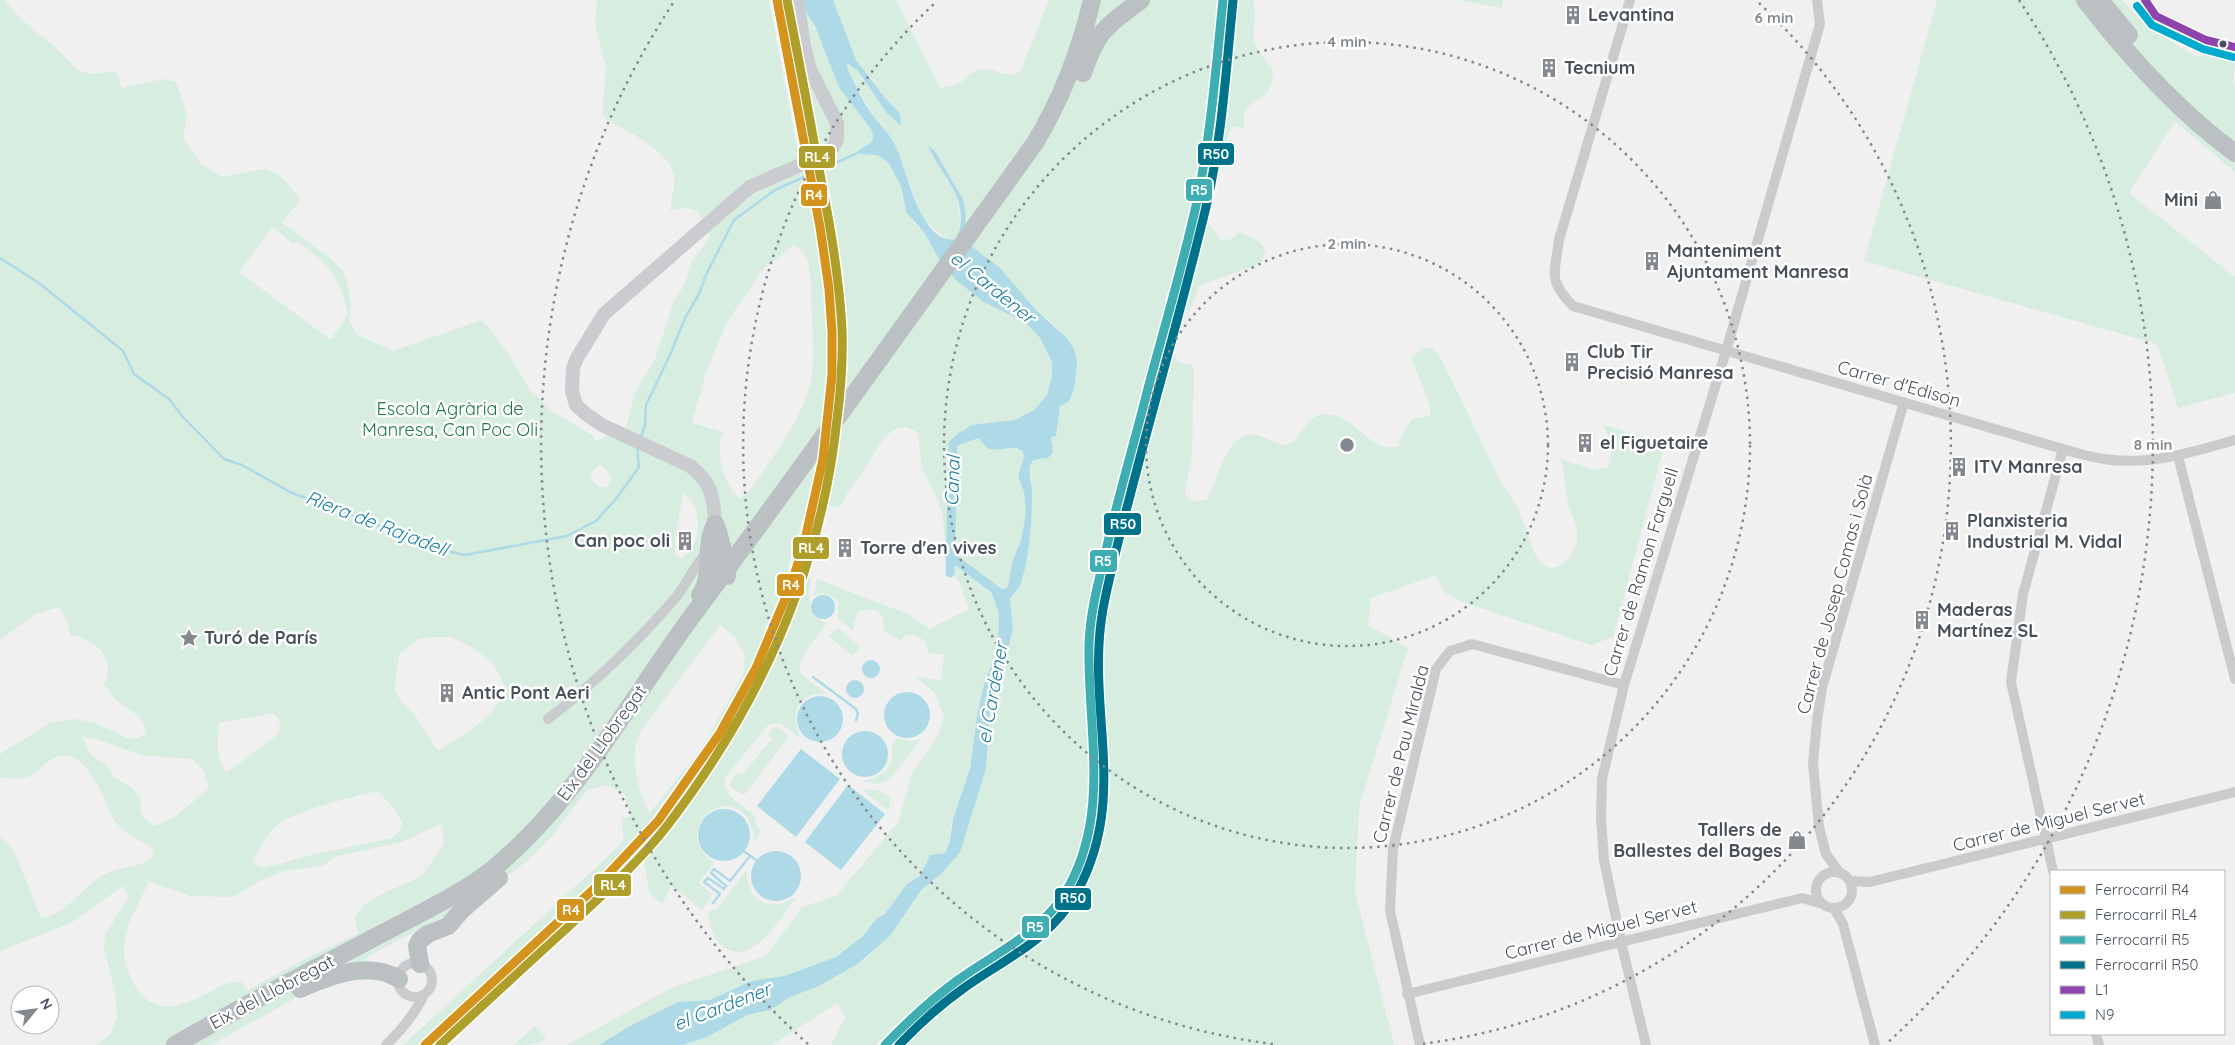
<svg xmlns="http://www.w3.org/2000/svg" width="2235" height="1045" viewBox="0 0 2235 1045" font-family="Quicksand,sans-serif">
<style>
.green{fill:#d6ede0;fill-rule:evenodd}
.water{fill:#aedae8}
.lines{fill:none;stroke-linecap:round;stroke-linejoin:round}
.stream{stroke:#aedae8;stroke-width:2.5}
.canal{stroke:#aedae8;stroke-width:9}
.street{stroke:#cacbcd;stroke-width:10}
.secondary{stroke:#cacccf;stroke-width:14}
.highway{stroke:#bbc0c3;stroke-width:18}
.bus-1-casing{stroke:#fff;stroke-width:11}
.bus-2-casing{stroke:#fff;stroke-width:11}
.bus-1{stroke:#8e44ad;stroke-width:8}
.bus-2{stroke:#00a9ce;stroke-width:8}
.rail-1-casing{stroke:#fff;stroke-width:12}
.rail-2-casing{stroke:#fff;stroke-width:12}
.rail-3-casing{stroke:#fff;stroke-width:12}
.rail-4-casing{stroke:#fff;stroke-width:12}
.rail-1{stroke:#d3931c;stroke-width:9}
.rail-2{stroke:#ad9f2a;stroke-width:9}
.rail-3{stroke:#3faeb3;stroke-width:9}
.rail-4{stroke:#00738a;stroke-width:9}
.ring{fill:none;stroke:#83898e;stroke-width:2.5;stroke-dasharray:2.5 5}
.bus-dot{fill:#48515a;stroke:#fff;stroke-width:2}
.labels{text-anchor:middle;stroke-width:5;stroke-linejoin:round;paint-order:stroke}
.poi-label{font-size:18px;font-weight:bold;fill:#48515a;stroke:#fff;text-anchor:start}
.street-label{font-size:18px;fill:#48515a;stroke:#fff}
.park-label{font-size:18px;fill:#1e764c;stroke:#fff}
.water-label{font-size:19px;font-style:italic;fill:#187f9e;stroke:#fff}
.centre{fill:#83898e;stroke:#fff;stroke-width:2.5}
.ring-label{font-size:15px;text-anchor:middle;font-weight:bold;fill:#83898e;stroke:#fff;stroke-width:5;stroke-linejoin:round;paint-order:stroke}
.line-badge{stroke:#fff;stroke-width:2}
.badge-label{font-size:14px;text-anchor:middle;font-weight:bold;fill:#fff}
</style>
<rect width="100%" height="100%" fill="#f0f0f0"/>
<!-- green -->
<path class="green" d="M0 0H4L21 19 57 49 77 70 92 74 116 71 122 88 163 79 176 82 187 116 183 138 201 164 222 177 264 169 280 175 301 200 281 222C292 230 337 262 342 270 349 283 353 305 349 319L356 334 393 351 482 320 508 353 530 390 553 412 592 435 595 441 626 428 635 392 655 359 674 301 686 282 691 263 710 237 698 211 687 208 670 210C671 198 676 186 674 175 672 153 624 129 606 119L602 114 606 69 595 24 597 0H769L798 153 814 150 788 0H801L855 107 871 129 873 135 872 142 864 146 860 153 877 155 888 162 901 186 904 205 914 223 924 232 940 261 956 280 982 301 1026 323 1040 338 1052 362V376L1047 395 1034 410 1015 420 971 425 948 443 959 445 979 438C990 457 998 447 1017 448L1022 451 1024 456 1018 477 1024 492 1026 513 1022 536 1013 559 1008 586 1005 589 998 585 992 588 991 591 999 614 998 643 977 716 970 769 951 826 950 841 945 853 938 854 926 862 920 876 907 884 884 915 877 918 869 931 858 941 836 957 784 976 751 981 710 1000 678 1002 628 1027 599 1045H567L671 988 766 956 802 907 836 896 899 821 911 775 937 737 944 717 935 693 916 677 941 680 944 655 928 652 925 642 917 635H907L899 640 884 630C884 610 876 607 858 611L854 622V631L838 618V599L823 593 814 595 817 579 910 615 929 629 969 609 960 583 946 563 943 517 939 503 922 469 918 433C893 414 879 446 868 464 859 477 849 489 842 503L837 507 824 505 837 459 838 409 842 344 837 277 827 227 814 230 822 276 828 342 824 429 814 482 770 627 746 678 704 750 646 829 623 854 417 1045H403L617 848 623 841 622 818 631 816 624 794 607 785 587 790 554 834 527 861 490 889 449 914 368 956 353 975 321 984 211 1045H97L110 1034 117 1018 115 992 104 948 105 935 128 898 126 890 123 886 71 923 0 951V837L9 845 16 856 41 918C67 915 81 888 102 876 118 866 141 868 153 857V851L149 845C134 840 118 828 110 814 108 810 107 805 105 800 100 788 84 758 70 756 49 751 41 775 23 778 16 779 7 778 0 777V754L50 723 73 719 93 722 127 738 135 739 146 734C147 717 130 711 119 702 113 697 108 690 104 684 117 659 94 637 70 635L68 622 59 607 35 614 0 640ZM272 227 293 244 297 241C331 267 337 271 348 314L331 340 239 272ZM794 245C812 253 810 277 811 293 811 319 817 364 809 389 797 427 770 461 747 494L740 498C723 485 715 451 723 432L692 423 706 372 727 322 764 268ZM600 464 612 478 608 486 602 488 595 484 590 474ZM683 494C698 500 700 526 696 540 694 547 686 554 682 559L675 554V539ZM720 625 735 637 745 656 743 675 702 748 649 814C638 783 628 764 640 732ZM431 637H451L472 647 492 662 506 688C491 722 468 731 438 751L416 717 400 700 395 689 397 666 400 653 418 639ZM273 713C280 720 282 725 278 734L226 773C214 754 218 745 219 723ZM82 737 95 739 142 755 193 759 204 772 209 788 174 818 154 826 144 818 140 811 141 799 133 789 114 777 106 765 91 755ZM378 791 392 806 402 822 400 831 392 838 316 854 264 868 255 865 253 861C259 850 266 834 276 826 295 810 353 797 378 791ZM442 823 444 844 421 877 388 891 365 904 355 917 358 934 315 954 246 991 243 983C231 979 220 987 210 992 182 1007 153 1018 134 984 111 942 133 919 149 881L190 896 233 897 263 879 285 871 324 865 334 857 402 842Z
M833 0H896L940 88C946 87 953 86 959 83 967 79 973 69 983 69 997 69 1008 80 1021 71L1049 0H1219L1209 111 1201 164 1092 588 1083 657 1090 770 1088 817 1076 857 1090 862 1100 818V768L1094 657V634L1101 587 1119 509 1198 219 1209 165 1217 112 1228 0H1253C1260 34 1241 36 1272 67 1279 107 1236 94 1245 129L1231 126 1227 141 1218 139 1208 224 1222 241 1231 239 1240 232 1260 242 1266 251 1261 263 1199 286C1197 291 1196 297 1194 301 1184 322 1165 339 1178 362L1192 365 1194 371 1192 457 1185 489 1186 496 1192 501 1206 500C1220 482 1224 432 1254 435 1267 436 1273 445 1287 445 1301 439 1304 421 1317 416 1343 406 1362 439 1382 446 1387 448 1393 447 1398 447L1401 437 1412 419 1430 416V405L1411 358 1423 348H1432L1438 354C1458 392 1476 431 1495 470 1501 484 1511 496 1518 509 1525 522 1531 549 1538 559 1553 580 1574 559 1577 540 1579 527 1572 516 1568 504 1565 489 1565 474 1561 459L1593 470 1607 468C1616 454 1608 439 1604 425L1665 443 1613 637 1591 645 1460 601 1444 592 1436 575 1371 598 1368 625 1408 648 1359 807 1355 891 1394 1045H891L901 1034 895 1026 876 1045H831L845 1017 837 1003 772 1045H682L707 1037 747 1015 763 1012 790 997 819 986 866 959 890 936 922 889 940 875 959 854 986 769 990 708 999 688 1013 628 1010 599 1020 585 1032 484C1030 476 1028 463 1037 459H1045L1050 436H1056L1060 406 1075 384 1077 363 1074 349 1056 326 1036 310 994 264 976 252 971 246 965 228 966 214 963 199 935 151 928 147C933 157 940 165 946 174 958 193 964 218 957 239L950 240 945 238 924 220 909 182 848 70 847 63 858 71 886 112 896 109 886 100 856 60Z
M1459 0H1503L1502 8Z
M1937 0H2122L2145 25 2194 56 2235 55C2235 67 2232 78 2235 90V172L2175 121 2129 193 2235 277V393L2178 408 2157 344 1864 261Z
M806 574 811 577C810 596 804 618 827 623 820 633 792 663 802 674 809 682 820 688 828 694 797 691 790 713 800 738L780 723 771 724 766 727 725 778C722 796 742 805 754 815L756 825 761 831 755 841C746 770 662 823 714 863L699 882 712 895 702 910 671 885 662 904 650 894 643 856 723 753 763 684Z
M838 628 860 647 853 656 829 637Z
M777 727 789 736 744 795 732 788 730 784 737 772 742 775 772 739 768 734 773 728Z
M897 738 910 741 921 739 890 779 876 784 861 781C879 780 897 767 891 747Z
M861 789C873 790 883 789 890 799L889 811Z
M746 871C749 904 770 913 797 896 784 913 755 964 728 949 713 941 711 930 708 914L712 909 716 910Z
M535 1026 546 1037C542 1045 525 1045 514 1045Z"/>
<!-- water -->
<path class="water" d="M801 0H833L856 60 886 99 896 109 900 114 901 126 886 112 858 71 847 63 848 70C856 85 863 103 874 117 881 127 891 135 896 147 907 170 921 247 957 239 971 197 943 179 928 146L935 151 963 199 966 214 965 228 971 246 1000 268 1036 310 1066 337 1074 349 1077 363 1075 384 1071 397 1068 402 1060 406 1056 436 1051 437 1053 452 1048 458C1044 459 1037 458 1033 461 1026 468 1032 482 1032 491 1032 520 1030 555 1021 583 1019 589 1013 594 1010 599L1013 628 999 688 990 708 986 769 962 846 959 854 940 875 922 889 890 936 859 963 819 986 790 997 770 1010 747 1015 707 1037 682 1045H599L628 1027 678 1002 710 1000 751 981 784 976 836 957 863 936 877 918 884 915 907 884 920 876 930 855 945 853 950 841 953 819 970 769 977 716 984 685 998 647 999 614 991 591 994 586 1005 589 1008 586 1013 559 1021 540 1026 513 1024 492 1018 477 1024 456 1022 451 1017 448C998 447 990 457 979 438L959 445 948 443 971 425 1015 420 1034 410 1047 395 1052 376V362L1040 338 1026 323 982 301 956 280 940 261 924 232 906 212 901 186 888 162 877 155 860 154 859 150 872 142 873 135 871 129 839 87 815 26 804 9Z
M811 607a12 12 0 1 1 24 0a12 12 0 1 1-24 0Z
M862 669a9 9 0 1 1 18 0a9 9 0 1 1-18 0Z
M846 689a9 9 0 1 1 18 0a9 9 0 1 1-18 0Z
M884 715a23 23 0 1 1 46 0a23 23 0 1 1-46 0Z
M797 719a23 23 0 1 1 46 0a23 23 0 1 1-46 0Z
M842 754a23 23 0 1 1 46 0a23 23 0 1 1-46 0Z
M801 749 840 779 796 837 757 806Z
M848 785 885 814 841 870 805 842Z
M698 835a26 26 0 1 1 52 0a26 26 0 1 1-52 0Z
M751 876a25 25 0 1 1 50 0a25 25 0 1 1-50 0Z"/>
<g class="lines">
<!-- stream -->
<path class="stream" d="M0 258 39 283 123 351 134 374 169 399 182 416 224 459 242 465 290 492 443 550 465 555 567 536 596 521 616 499 639 467 637 446
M641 437 645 426 646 405 670 355 685 318 699 294 706 275 734 220 775 190 862 151
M813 677 856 709 858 714 856 720
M745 852 756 860
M713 903 720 894 704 882 708 878 724 889 726 886 711 873 714 869 730 881 750 856"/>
<!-- canal -->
<path class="canal" d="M949 555 1001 594
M950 573 953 444 962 436"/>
<!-- street -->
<path class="street" d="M1630 0 1559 240C1555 273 1547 280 1573 306L2063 449C2076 453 2090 457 2104 459 2149 466 2193 452 2235 440
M2145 0 2156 16 2206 40 2235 47
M2178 456 2235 679
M548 719C597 681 637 643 677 596 688 582 695 564 707 552
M2053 871 2011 682 2023 594 2063 449
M1816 890a18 18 0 1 1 36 0a18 18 0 1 1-36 0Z
M1839 872 1826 854 1819 827 1813 763 1817 721 1822 688 1904 402
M1850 881 1870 882 2235 792
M1834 908 1843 924 1875 1045
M398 980a17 17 0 1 1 34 0a17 17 0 1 1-34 0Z
M1407 994 1802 898 1823 904
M2096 1034 2099 1045
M386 1045C402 1030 414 1015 424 995
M1420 1045 1390 911 1393 849 1436 669 1450 651 1472 644 1624 685
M1646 1045 1621 942 1604 860 1601 819 1602 779 1624 685 1726 351 1820 24 1817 0"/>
<!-- secondary -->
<path class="secondary" d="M715 524C714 498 711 481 690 466L602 425 586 414 576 405 572 391 573 368 577 358 604 314 750 187 830 152 837 140V123L810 69 804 46 797 0"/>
<!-- highway -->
<path class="highway" d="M2085 0C2128 56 2178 111 2235 153
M2100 0 2129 35
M1083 73C1098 29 1106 27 1141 0
M715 524C719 531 728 569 727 576
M700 595C714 575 704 551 713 529
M420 964 417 946 420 940 428 934 448 926 462 910 499 878
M300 989C330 976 368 960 399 979
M175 1045C243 1005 313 970 383 933 420 913 460 895 493 869 579 798 632 696 698 608 812 455 923 298 1035 143 1062 98 1080 51 1092 0"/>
<!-- bus-1 casing -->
<g class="bus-1-casing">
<path id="bus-1" d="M2145 0 2156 16 2206 40 2235 47"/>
</g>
<!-- bus-2 casing -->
<g class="bus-2-casing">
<path id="bus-2" d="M2137 6 2152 25 2203 49 2233 57"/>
</g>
<!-- bus-1 -->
<use href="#bus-1" class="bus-1"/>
<!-- bus-2 -->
<use href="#bus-2" class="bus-2"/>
<!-- rail-1 casing -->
<g class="rail-1-casing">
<path id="rail-1" d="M425 1045 597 886 658 821 720 733 756 668 791 585 804 544 823 459 832 375V332L829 289 820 227 777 0"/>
</g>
<!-- rail-2 casing -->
<g class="rail-2-casing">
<path id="rail-2" d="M440 1045C482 1006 524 967 567 928 600 897 639 862 667 826 760 705 821 571 837 419 841 389 843 359 842 329 839 274 829 219 818 164 808 109 798 55 787 0"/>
</g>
<!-- rail-3 casing -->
<g class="rail-3-casing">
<path id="rail-3" d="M885 1045C908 1021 932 999 958 980 998 951 1043 933 1068 888 1111 812 1087 727 1089 644 1090 615 1097 587 1104 559 1116 504 1132 451 1146 396 1163 331 1183 266 1197 201 1211 134 1216 67 1223 0"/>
</g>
<!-- rail-4 casing -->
<g class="rail-4-casing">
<path id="rail-4" d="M899 1045C919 1024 940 1005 964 988 1005 959 1052 939 1077 892 1130 795 1085 709 1103 609 1112 562 1125 515 1137 469 1160 382 1185 295 1206 207 1222 139 1226 70 1233 1"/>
</g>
<!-- rail-1 -->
<use href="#rail-1" class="rail-1"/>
<!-- rail-2 -->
<use href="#rail-2" class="rail-2"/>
<!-- rail-3 -->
<use href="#rail-3" class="rail-3"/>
<!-- rail-4 -->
<use href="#rail-4" class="rail-4"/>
</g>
<!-- distance rings -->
<g class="ring">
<circle cx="1347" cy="445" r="201"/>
<circle cx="1347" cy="445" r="403"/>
<path d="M1273 1044A604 604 0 0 1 935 3M1759 3A604 604 0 0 1 1421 1044"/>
<path d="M808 1044A806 806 0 0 1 675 0M2019 0A806 806 0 0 1 1886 1044"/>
</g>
<!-- icons -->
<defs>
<g id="building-bare" transform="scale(1.5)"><path d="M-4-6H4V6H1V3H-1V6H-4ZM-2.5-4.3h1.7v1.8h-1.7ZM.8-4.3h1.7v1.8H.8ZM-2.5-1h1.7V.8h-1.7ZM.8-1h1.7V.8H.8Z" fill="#83898e" stroke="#fff" stroke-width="2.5" paint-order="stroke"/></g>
<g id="shop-bare" transform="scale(1.5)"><path d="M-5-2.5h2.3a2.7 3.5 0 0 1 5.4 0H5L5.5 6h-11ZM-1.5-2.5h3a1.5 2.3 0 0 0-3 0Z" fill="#83898e" stroke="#fff" stroke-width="2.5" paint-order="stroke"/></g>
<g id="sight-bare" transform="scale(1.5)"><path d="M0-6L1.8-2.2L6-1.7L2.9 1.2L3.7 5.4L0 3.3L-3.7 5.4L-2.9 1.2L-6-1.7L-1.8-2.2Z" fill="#83898e" stroke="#fff" stroke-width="2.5" paint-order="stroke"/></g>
</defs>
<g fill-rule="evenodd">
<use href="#building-bare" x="1573" y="15"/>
<use href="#building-bare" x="1549" y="68"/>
<use href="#shop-bare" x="2213" y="200"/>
<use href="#building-bare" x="1652" y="261"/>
<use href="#building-bare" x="1572" y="362"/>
<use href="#building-bare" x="1585" y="443"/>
<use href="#building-bare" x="1959" y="467"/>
<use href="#building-bare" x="1952" y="531"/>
<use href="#building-bare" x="685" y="541"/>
<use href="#building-bare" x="845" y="548"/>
<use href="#building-bare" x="1922" y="620"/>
<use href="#sight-bare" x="189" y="638"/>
<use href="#building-bare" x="447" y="693"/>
<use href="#shop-bare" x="1797" y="840"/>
</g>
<!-- markers -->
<circle class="bus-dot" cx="2223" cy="44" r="4.5"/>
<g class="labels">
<!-- poi labels -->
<g class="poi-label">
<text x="1588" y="21">Levantina</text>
<text x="1564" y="74">Tecnium</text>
<text x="2198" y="206" text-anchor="end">Mini</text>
<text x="1667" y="257">Manteniment<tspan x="1667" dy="21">Ajuntament Manresa</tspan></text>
<text x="1587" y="358">Club Tir<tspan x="1587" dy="21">Precisió Manresa</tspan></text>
<text x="1600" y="449">el Figuetaire</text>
<text x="1974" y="473">ITV Manresa</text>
<text x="1967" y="527">Planxisteria<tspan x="1967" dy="21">Industrial M. Vidal</tspan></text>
<text x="670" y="547" text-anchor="end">Can poc oli</text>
<text x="860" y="554">Torre d'en vives</text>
<text x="1937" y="616">Maderas<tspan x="1937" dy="21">Martínez SL</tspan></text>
<text x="204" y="644">Turó de París</text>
<text x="462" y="699">Antic Pont Aeri</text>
<text x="1782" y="836" text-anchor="end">Tallers de<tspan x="1782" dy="21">Ballestes del Bages</tspan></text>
</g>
<!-- street labels -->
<g class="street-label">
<text transform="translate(1899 384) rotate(16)" y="6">Carrer d'Edison</text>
<text transform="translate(1641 572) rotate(-73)" y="6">Carrer de Ramon Farguell</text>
<text transform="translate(1835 594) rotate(-75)" y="6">Carrer de Josep Comas i Solà</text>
<text transform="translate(602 743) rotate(-54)" y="6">Eix del Llobregat</text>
<text transform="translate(1401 754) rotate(-76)" y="6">Carrer de Pau Miralda</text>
<text transform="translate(2049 822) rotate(-14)" y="6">Carrer de Miguel Servet</text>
<text transform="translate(1601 930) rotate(-14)" y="6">Carrer de Miguel Servet</text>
<text transform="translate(272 992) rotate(-28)" y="6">Eix del Llobregat</text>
</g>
<!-- park labels -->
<g class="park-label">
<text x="450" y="415">Escola Agrària de<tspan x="450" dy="21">Manresa, Can Poc Oli</tspan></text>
</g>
<!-- water labels -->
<g class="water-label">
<text transform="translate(993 287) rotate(39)" y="7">el Cardener</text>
<text transform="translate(952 481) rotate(-88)" y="7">Canal</text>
<text transform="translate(377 523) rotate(21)" y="7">Riera de Rajadell</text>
<text transform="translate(992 693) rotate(-80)" y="7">el Cardener</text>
<text transform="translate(722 1006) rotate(-21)" y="7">el Cardener</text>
</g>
</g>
<circle cx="1347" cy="445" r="8" class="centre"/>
<g class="ring-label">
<text x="1774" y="23">6 min</text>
<text x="1347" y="47">4 min</text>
<text x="1347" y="249">2 min</text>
<text x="2153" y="450">8 min</text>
</g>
<g class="line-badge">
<rect x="1197" y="142" width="38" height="24" rx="5" fill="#00738a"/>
<rect x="798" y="145" width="38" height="24" rx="5" fill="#ad9f2a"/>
<rect x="1185" y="178" width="28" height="24" rx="5" fill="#3faeb3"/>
<rect x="800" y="183" width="28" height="24" rx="5" fill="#d3931c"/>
<rect x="1103" y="512" width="39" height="24" rx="5" fill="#00738a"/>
<rect x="792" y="536" width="38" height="24" rx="5" fill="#ad9f2a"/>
<rect x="1089" y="549" width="29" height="24" rx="5" fill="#3faeb3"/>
<rect x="776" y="573" width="29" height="24" rx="5" fill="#d3931c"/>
<rect x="593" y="873" width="39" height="24" rx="5" fill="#ad9f2a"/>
<rect x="1054" y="887" width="38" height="24" rx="5" fill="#00738a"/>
<rect x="556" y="898" width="29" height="24" rx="5" fill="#d3931c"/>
<rect x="1021" y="915" width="29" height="24" rx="5" fill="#3faeb3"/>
</g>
<g class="badge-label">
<text x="1216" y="159">R50</text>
<text x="817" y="162">RL4</text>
<text x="1199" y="195">R5</text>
<text x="814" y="200">R4</text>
<text x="1123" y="529">R50</text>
<text x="811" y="553">RL4</text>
<text x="1103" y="566">R5</text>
<text x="791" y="590">R4</text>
<text x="613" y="890">RL4</text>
<text x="1073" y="903">R50</text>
<text x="571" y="915">R4</text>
<text x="1035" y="932">R5</text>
</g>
<!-- legend -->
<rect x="2050" y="870" width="175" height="165" fill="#ffffff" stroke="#b6b9bd"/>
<rect x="2060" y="886" width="25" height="8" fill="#d3931c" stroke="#b6b9bd"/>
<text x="2095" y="895" font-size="15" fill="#48515a">Ferrocarril R4</text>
<rect x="2060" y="911" width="25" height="8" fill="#ad9f2a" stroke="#b6b9bd"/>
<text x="2095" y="920" font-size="15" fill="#48515a">Ferrocarril RL4</text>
<rect x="2060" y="936" width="25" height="8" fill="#3faeb3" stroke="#b6b9bd"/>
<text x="2095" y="945" font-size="15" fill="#48515a">Ferrocarril R5</text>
<rect x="2060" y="961" width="25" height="8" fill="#00738a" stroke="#b6b9bd"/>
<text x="2095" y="970" font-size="15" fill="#48515a">Ferrocarril R50</text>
<rect x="2060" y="986" width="25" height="8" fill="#8e44ad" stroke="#b6b9bd"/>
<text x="2095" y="995" font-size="15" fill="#48515a">L1</text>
<rect x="2060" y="1011" width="25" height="8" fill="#00a9ce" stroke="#b6b9bd"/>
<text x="2095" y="1020" font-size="15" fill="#48515a">N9</text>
<!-- north arrow -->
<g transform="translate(35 1010) rotate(61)"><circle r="24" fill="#ffffff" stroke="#b6b9bd"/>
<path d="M0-4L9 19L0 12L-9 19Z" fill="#83898e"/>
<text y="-8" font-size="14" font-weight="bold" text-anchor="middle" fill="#48515a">N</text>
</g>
</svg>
